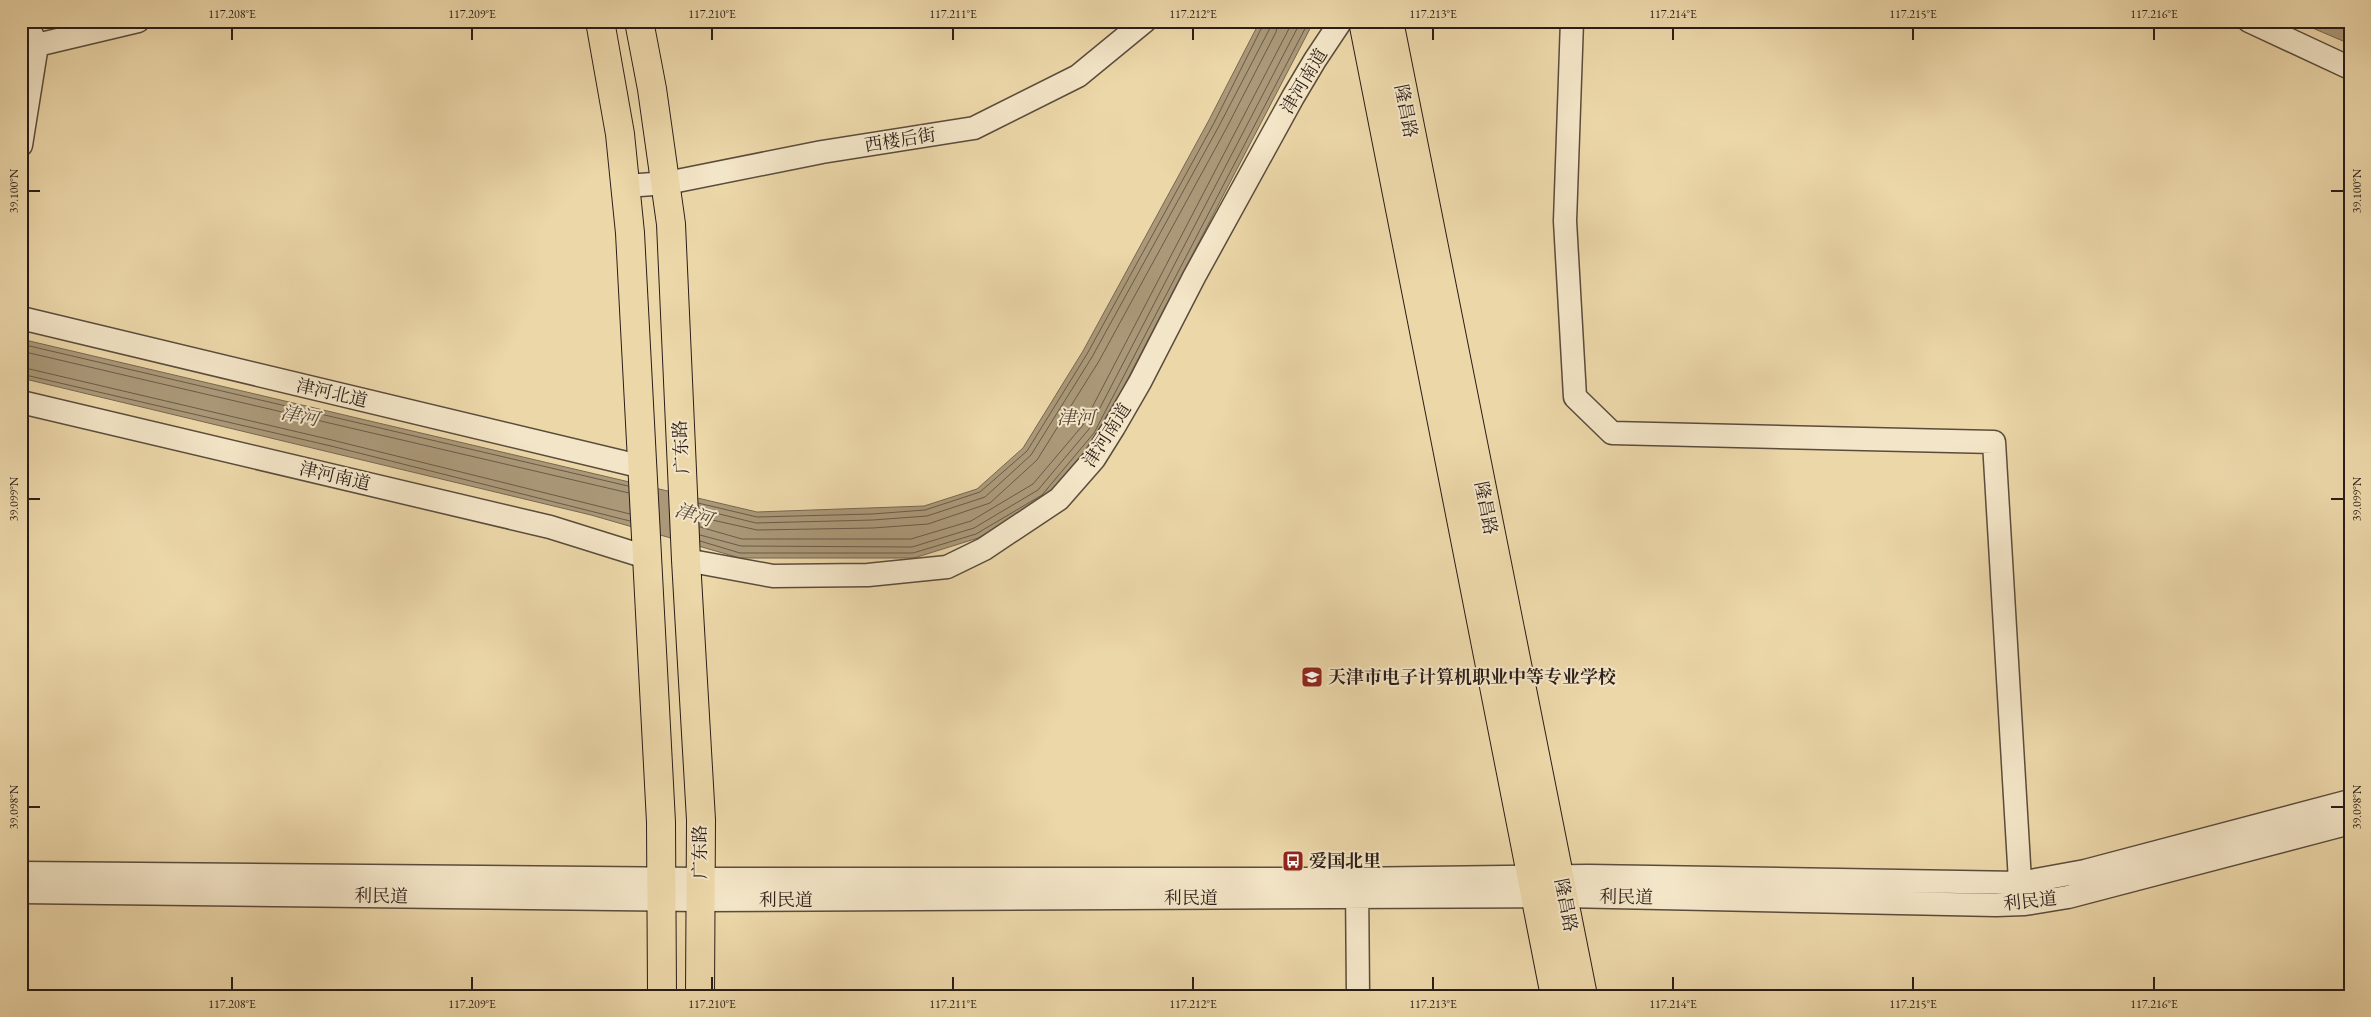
<svg xmlns="http://www.w3.org/2000/svg" width="2371" height="1017" viewBox="0 0 2371 1017" font-family="'EB Garamond','Noto Serif SC',serif">
<style>
.water{fill:#aa9878;stroke:#776752}
.lines{fill:none;stroke-linecap:round;stroke-linejoin:round}
.shore{stroke:#6a5a48;stroke-width:1}
.minor-casing{stroke:#5a4c3c;stroke-width:25}
.major-casing{stroke:#2a1d18;stroke-width:30}
.minor{stroke:#f3e5c7;stroke-width:22}
.major{stroke:#ecd7a9;stroke-width:28}
.ticks{fill:none;stroke:#2a1d18;stroke-width:2}
.labels{text-anchor:middle;stroke-width:4;stroke-linejoin:round;paint-order:stroke}
.street-label{font-size:18px;fill:#2a1d18;stroke:#f3e5c7}
.poi-label{font-size:18px;font-weight:bold;fill:#2a1d18;stroke:#f3e5c7;text-anchor:start}
.water-label{font-size:19px;font-style:italic;fill:#57483a;stroke:#f3e5c7}
.neatline{fill:none;stroke:#2a1d18;stroke-width:2}
.ticks-label{font-size:12px;text-anchor:middle;fill:#2a1d18}
</style>
<rect width="100%" height="100%" fill="#ecd7a9"/>
<filter id="stains"><feTurbulence type="fractalNoise" baseFrequency=".004" numOctaves="4"/><feColorMatrix values="0 0 0 0 .2 0 0 0 0 .09 0 0 0 0 .02 0 0 0 .5 -.17"/></filter>
<radialGradient id="worn" r=".72"><stop offset=".6" stop-color="#630" stop-opacity="0"/><stop offset="1" stop-color="#630" stop-opacity=".3"/></radialGradient>
<!-- water -->
<path class="water" d="M1260 21H1314L1098 436 1045 499 978 538 914 558H740L591 515 21 378V339L757 512 924 506 977 489 1023 448 1083 351 1209 120Z
M2296 21H2350V44Z"/>
<g class="lines">
<!-- shore -->
<path class="shore" d="M21 344 628 486
M21 351 629 493
M21 367 332 440 630 514
M21 374 331 446 630 521
M698 503 757 517 872 514 925 510 980 492 1027 451 1087 354 1214 123 1265 21
M699 509 756 523 873 520 927 516 985 497 1031 455 1092 357 1219 126 1270 28 1271 21
M699 517 757 530 873 528 928 524 990 503 1037 460 1099 361 1226 129 1276 32 1278 21
M700 527 742 539H911L971 521 1033 484 1083 425 1293 21
M700 535 741 546 912 547 974 528 1038 490 1089 429 1301 21
M700 541 740 553H913L976 534 1042 495 1094 433 1309 21"/>
<!-- minor casing -->
<g class="minor-casing">
<path id="minor" d="M1572 21 1565 221 1575 397 1612 433 1994 442 2021 898
M2249 21 2350 68
M37 45 138 21
M21 145 37 45 25 21
M626 186 667 183 822 152 974 128 1078 76 1145 21
M21 318 643 467
M21 402 550 527 646 557
M686 560 773 576 868 575 947 567 984 549 1059 499 1094 459 1114 427 1140 382 1194 277 1293 97 1315 60 1341 21
M21 873 700 879H1343L1588 876 2020 883 2085 871 2350 801
M1357 882 1358 996
M21 892 700 900 1564 896 1996 905 2025 904 2068 897 2350 823"/>
</g>
<!-- major casing -->
<g class="major-casing">
<path id="major" d="M600 21 620 134 630 233 661 822 662 996
M639 21 652 89 671 224 686 560 701 820 700 996
M1363 21 1555 996
M1389 21 1583 996"/>
</g>
<!-- minor -->
<use href="#minor" class="minor"/>
<!-- major -->
<use href="#major" class="major"/>
</g>
<!-- ticks -->
<path class="ticks" d="M232 28V40M472 28V40M712 28V40M953 28V40M1193 28V40M1433 28V40M1673 28V40M1913 28V40M2154 28V40M28 191H40M2331 191H2344M28 499H40M2331 499H2344M28 807H40M2331 807H2344M232 977V990M472 977V990M712 977V990M953 977V990M1193 977V990M1433 977V990M1673 977V990M1913 977V990M2154 977V990"/>
<!-- icons -->
<defs>
<g id="school-square" transform="scale(1.125)"><rect x="-9" y="-9" width="18" height="18" rx="4" fill="#8f2418" stroke="#f3e5c7"/><path d="M0-5L7-2L0 1L-7-2ZM-4 1L0 2.5L4 1V4Q0 6-4 4Z" fill="#fff"/></g>
<g id="bus-square" transform="scale(1.125)"><rect x="-9" y="-9" width="18" height="18" rx="4" fill="#8f2418" stroke="#f3e5c7"/><path d="M-5-6H5V4H4V6H2V4H-2V6H-4V4H-5ZM-3.5-4V0h7V-4ZM-3.5 1.2v1.5H-2V1.2ZM2 1.2v1.5H3.5V1.2Z" fill="#fff"/></g>
</defs>
<g fill-rule="evenodd">
<use href="#school-square" x="1312" y="677"/>
<use href="#bus-square" x="1293" y="861"/>
</g>
<g class="labels">
<!-- street labels -->
<g class="street-label">
<text transform="translate(1304 81) rotate(-59)" y="6">津河南道</text>
<text transform="translate(1406 111) rotate(79)" y="6">隆昌路</text>
<text transform="translate(900 140) rotate(-9)" y="6">西楼后街</text>
<text transform="translate(332 393) rotate(13)" y="6">津河北道</text>
<text transform="translate(1107 435) rotate(-57)" y="6">津河南道</text>
<text transform="translate(681 447) rotate(-93)" y="6">广东路</text>
<text transform="translate(335 476) rotate(13)" y="6">津河南道</text>
<text transform="translate(1486 508) rotate(79)" y="6">隆昌路</text>
<text transform="translate(700 852) rotate(-90)" y="6">广东路</text>
<text transform="translate(381 896) rotate(1)" y="6">利民道</text>
<text transform="translate(1626 897) rotate(1)" y="6">利民道</text>
<text x="1191" y="904">利民道</text>
<text x="786" y="906">利民道</text>
<text transform="translate(2030 901) rotate(-6)" y="6">利民道</text>
<text transform="translate(1566 905) rotate(79)" y="6">隆昌路</text>
</g>
<!-- poi labels -->
<g class="poi-label">
<text x="1328" y="683">天津市电子计算机职业中等专业学校</text>
<text x="1309" y="867">爱国北里</text>
</g>
<!-- water labels -->
<g class="water-label">
<text transform="translate(300 415) rotate(12)" y="7">津河</text>
<text x="1076" y="424">津河</text>
<text transform="translate(694 514) rotate(17)" y="7">津河</text>
</g>
</g>
<!-- margin -->
<rect width="2371" height="1017" fill="none" stroke="#ecd7a9" stroke-width="55"/>
<rect x="28" y="28" width="2316" height="962" class="neatline"/>
<g class="ticks-label">
<text x="232" y="18">117.208°E</text>
<text x="472" y="18">117.209°E</text>
<text x="712" y="18">117.210°E</text>
<text x="953" y="18">117.211°E</text>
<text x="1193" y="18">117.212°E</text>
<text x="1433" y="18">117.213°E</text>
<text x="1673" y="18">117.214°E</text>
<text x="1913" y="18">117.215°E</text>
<text x="2154" y="18">117.216°E</text>
<text transform="translate(14 191) rotate(-90)" y="4">39.100°N</text>
<text transform="translate(2357 191) rotate(-90)" y="4">39.100°N</text>
<text transform="translate(14 499) rotate(-90)" y="4">39.099°N</text>
<text transform="translate(2357 499) rotate(-90)" y="4">39.099°N</text>
<text transform="translate(14 807) rotate(-90)" y="4">39.098°N</text>
<text transform="translate(2357 807) rotate(-90)" y="4">39.098°N</text>
<text x="232" y="1008">117.208°E</text>
<text x="472" y="1008">117.209°E</text>
<text x="712" y="1008">117.210°E</text>
<text x="953" y="1008">117.211°E</text>
<text x="1193" y="1008">117.212°E</text>
<text x="1433" y="1008">117.213°E</text>
<text x="1673" y="1008">117.214°E</text>
<text x="1913" y="1008">117.215°E</text>
<text x="2154" y="1008">117.216°E</text>
</g>
<rect width="100%" height="100%" filter="url(#stains)"/>
<rect width="100%" height="100%" fill="url(#worn)"/>
</svg>
